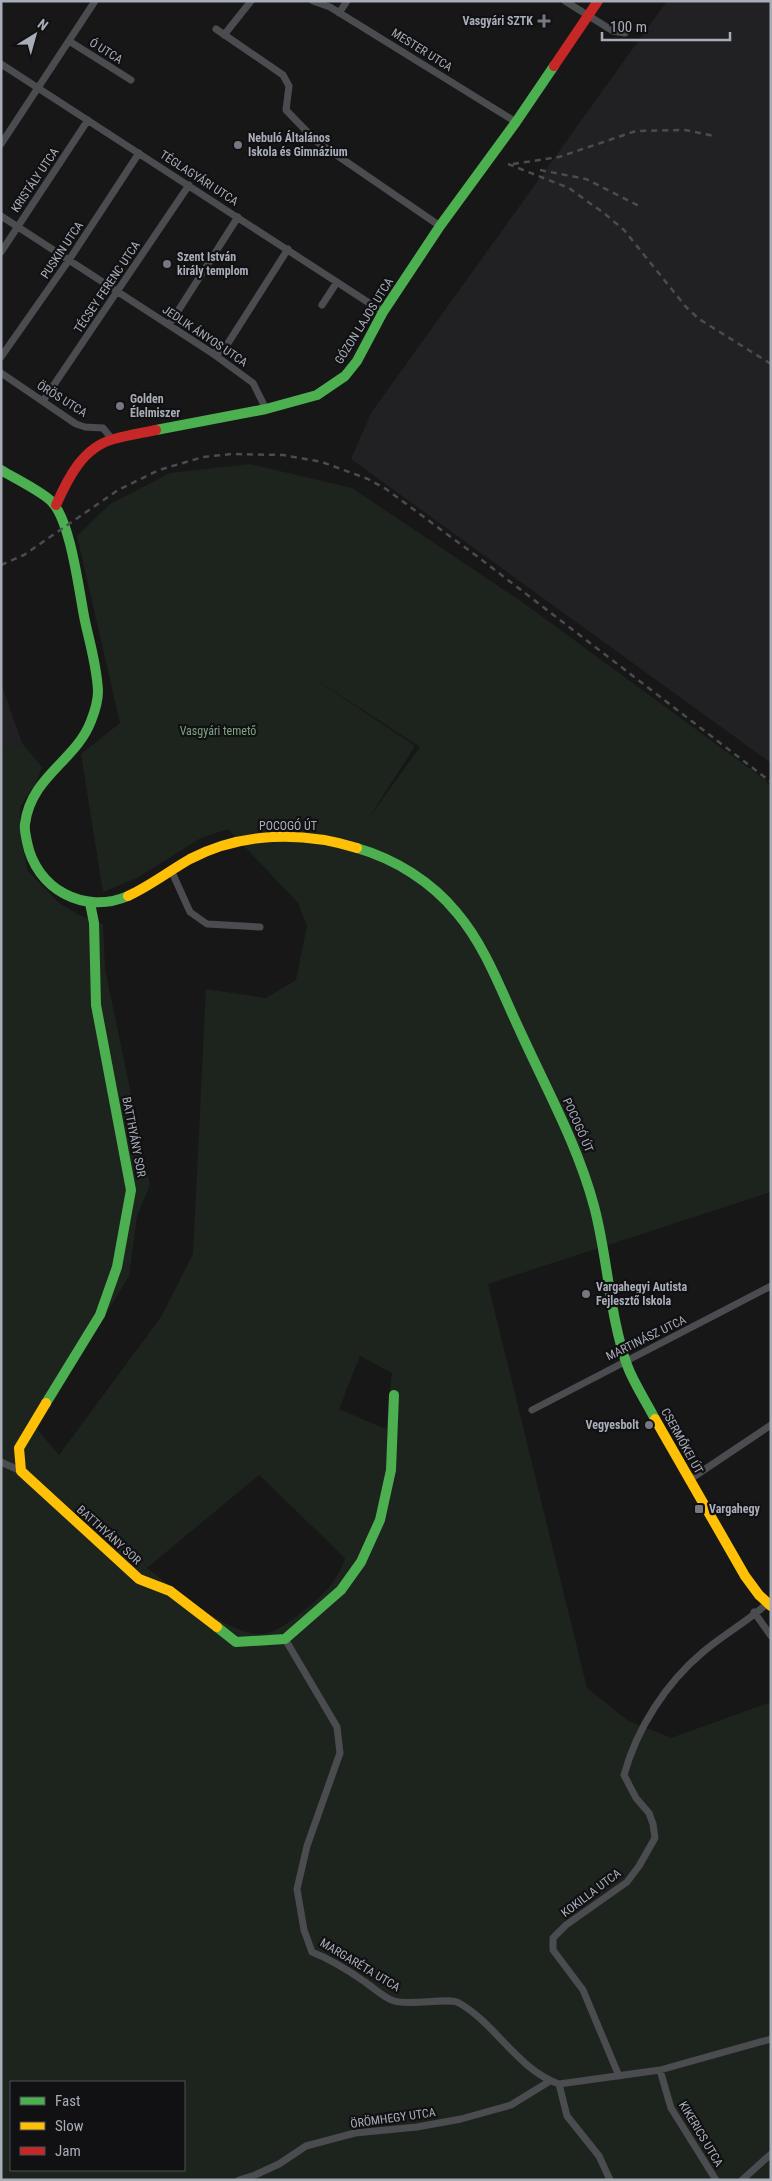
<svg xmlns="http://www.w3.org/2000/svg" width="772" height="2181" viewBox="0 0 772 2181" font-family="'Roboto Condensed',sans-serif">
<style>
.built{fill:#212123}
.green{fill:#1d241e;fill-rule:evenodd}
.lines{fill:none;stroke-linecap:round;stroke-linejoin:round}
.street{stroke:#4b4c50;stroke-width:7}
.fast{stroke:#4caf50;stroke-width:10}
.slow{stroke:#ffc107;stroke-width:10}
.jam{stroke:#c62828;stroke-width:10}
.rail{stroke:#4b4c4f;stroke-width:2.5;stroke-dasharray:6 5;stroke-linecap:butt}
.poi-dot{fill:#757880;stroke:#111113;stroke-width:2}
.labels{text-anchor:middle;stroke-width:4.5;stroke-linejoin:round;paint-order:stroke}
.poi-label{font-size:12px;font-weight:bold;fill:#a8adb8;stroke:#111113;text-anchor:start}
.street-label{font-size:12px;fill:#a8adb8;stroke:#111113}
.park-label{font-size:12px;fill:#7fa381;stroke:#111113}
</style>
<rect width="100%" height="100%" fill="#171717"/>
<!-- built -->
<path class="built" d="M667 1H771V763L351 459 371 413Z
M1 683 22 743 1 753Z"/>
<!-- green -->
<path class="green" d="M250 464 352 488 525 604 765 780 771 787V1192L488 1284 587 1688 627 1720 671 1738 771 1702V2180L1 2179V753L22 743 42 767 36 783 20 807 21 840 28 871 59 903 79 915 103 924 105 969 150 1185 137 1216 129 1276 37 1429 59 1455 161 1317 193 1254 206 989 266 998 296 980 307 926 298 903 228 829 201 838 137 878 103 892 81 754 120 723 77 536 110 504 170 473ZM300 669 420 747 368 819 415 746ZM360 1356 392 1373 386 1429 339 1409ZM259 1475 345 1558C338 1581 324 1594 306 1609 294 1618 279 1632 263 1634 228 1636 175 1589 147 1568ZM11 2082H184V2170H11Z"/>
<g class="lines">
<!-- street -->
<path class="street" d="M313 1 330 7 516 122
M565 1 613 31 625 33
M339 13 347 1
M216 29 283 75 289 86 286 110 316 141 440 226
M224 35 251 1
M69 41 131 80
M1 64 383 312
M1 144 95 1
M1 216 212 353 253 383 266 409
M1 252 88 120
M322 305 337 282
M169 325 238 217
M212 353 223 351 288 249
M1 357 69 260 139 153
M1 373 76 424 85 427 103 428 112 439
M43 401 189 185
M171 870 190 912 207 924 260 927
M532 1410 771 1286
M1 1462 21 1471
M689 1480 771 1425
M754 1612 771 1636
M285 1639 337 1727 340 1753 307 1846 297 1889 304 1930 312 1952C332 1960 348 1970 365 1982 374 1988 384 1998 394 2001 411 2006 449 1997 459 2003 495 2023 518 2070 559 2084L567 2116 599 2156 610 2180
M660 2070 671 2108 716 2180
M619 2076 583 1990 553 1950V1938L566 1925 627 1882 639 1866 655 1838 653 1824 649 1813 636 1798 624 1775C637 1728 666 1683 703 1652 724 1634 750 1620 770 1601
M559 2084 660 2070 771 2039
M239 2180 255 2175 279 2164 306 2146 355 2133 417 2127 461 2119 511 2105 550 2081
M742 2180 771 2154"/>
<!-- fast -->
<path class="fast" d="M156 430 266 409 317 395 345 376 357 361 383 312 440 226 516 122 554 66
M1 470C14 478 43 492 52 502 71 522 79 592 85 621 90 644 97 667 98 691 98 701 95 711 91 721 76 761 31 776 25 824 24 830 26 836 27 842 36 889 84 915 128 896
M357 848C395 859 432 882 457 913 486 947 502 993 521 1033 547 1090 578 1146 594 1206 608 1258 609 1314 627 1365 634 1384 646 1401 655 1419
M46 1403 100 1315 117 1267 131 1190 96 1005 94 923 90 903
M217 1627 236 1642 285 1639 341 1590 361 1562 380 1520 391 1470 394 1395"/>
<!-- slow -->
<path class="slow" d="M128 896C150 886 169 871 190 859 241 832 303 831 357 848
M46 1403 19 1448 21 1471 139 1579 170 1591 217 1627
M655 1419 745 1576 759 1595 771 1606"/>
<!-- jam -->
<path class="jam" d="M554 66 598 1
M56 505C68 478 83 447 114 439 128 435 142 433 156 430"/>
<!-- rail -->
<path class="rail" d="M508 164 569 188 605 214 624 230 686 307 699 319 771 364
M513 164 559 157 636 131 685 130 714 136
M540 170 586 179 639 206
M1 565 24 555 118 490 159 470 203 457 232 454 283 455 322 462 368 479 386 489 478 557 771 782"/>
</g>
<!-- markers -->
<g class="poi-dot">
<path d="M541.5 13.5h5v5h5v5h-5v5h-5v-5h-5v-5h5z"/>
<circle cx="238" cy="145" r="5"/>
<circle cx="167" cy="264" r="5"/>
<circle cx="120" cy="406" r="5"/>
<circle cx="586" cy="1294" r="5"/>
<circle cx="649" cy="1425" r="5"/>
<rect x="694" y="1504" width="10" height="10" rx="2.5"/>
</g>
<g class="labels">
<!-- poi labels -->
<g class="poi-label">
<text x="533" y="25" text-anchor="end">Vasgyári SZTK</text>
<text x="248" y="142">Nebuló Általános<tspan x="248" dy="14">Iskola és Gimnázium</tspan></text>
<text x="177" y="261">Szent István<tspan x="177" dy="14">király templom</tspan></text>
<text x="130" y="403">Golden<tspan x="130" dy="14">Élelmiszer</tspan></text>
<text x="596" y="1291">Vargahegyi Autista<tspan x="596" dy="14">Fejlesztő Iskola</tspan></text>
<text x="639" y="1429" text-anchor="end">Vegyesbolt</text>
<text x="709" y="1513">Vargahegy</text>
</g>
<!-- street labels -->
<g class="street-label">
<text transform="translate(422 50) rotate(32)" y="4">MESTER UTCA</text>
<text transform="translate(106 51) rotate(32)" y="4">Ó UTCA</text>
<text transform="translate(199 178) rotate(33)" y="4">TÉGLAGYÁRI UTCA</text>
<text transform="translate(35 180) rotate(-56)" y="4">KRISTÁLY UTCA</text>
<text transform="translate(62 250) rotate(-56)" y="4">PUSKIN UTCA</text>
<text transform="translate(107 287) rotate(-56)" y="4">TÉCSEY FERENC UTCA</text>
<text transform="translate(364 321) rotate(-58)" y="4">GÓZON LAJOS UTCA</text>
<text transform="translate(205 336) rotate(34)" y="4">JEDLIK ÁNYOS UTCA</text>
<text transform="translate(62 399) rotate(32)" y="4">ÖRÖS UTCA</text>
<text x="288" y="830">POCOGÓ ÚT</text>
<text transform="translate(578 1125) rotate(66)" y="4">POCOGÓ ÚT</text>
<text transform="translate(134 1137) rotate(79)" y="4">BATTHYÁNY SOR</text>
<text transform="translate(646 1338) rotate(-26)" y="4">MARTINÁSZ UTCA</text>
<text transform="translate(682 1441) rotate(61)" y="4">CSERMŐKEI ÚT</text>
<text transform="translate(109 1535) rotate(42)" y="4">BATTHYÁNY SOR</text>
<text transform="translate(591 1893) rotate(-37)" y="4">KOKILLA UTCA</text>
<text transform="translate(360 1965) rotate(31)" y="4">MARGARÉTA UTCA</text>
<text transform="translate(393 2118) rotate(-8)" y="4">ÖRÖMHEGY UTCA</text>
<text transform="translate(701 2134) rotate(59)" y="4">KIKERICS UTCA</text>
</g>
<!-- park labels -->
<g class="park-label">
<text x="218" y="735">Vasgyári temető</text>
</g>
</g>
<!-- border -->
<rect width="772" height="2181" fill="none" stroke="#a8adb8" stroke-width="5"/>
<!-- legend -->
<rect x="10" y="2081" width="175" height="90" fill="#111113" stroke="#4d4f55"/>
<rect x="20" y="2097" width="25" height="8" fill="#4caf50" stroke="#4d4f55"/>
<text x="55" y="2106" font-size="15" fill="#a8adb8">Fast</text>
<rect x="20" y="2122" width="25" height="8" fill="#ffc107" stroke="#4d4f55"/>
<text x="55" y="2131" font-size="15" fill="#a8adb8">Slow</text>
<rect x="20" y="2147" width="25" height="8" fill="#c62828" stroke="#4d4f55"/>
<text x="55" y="2156" font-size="15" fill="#a8adb8">Jam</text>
<!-- north arrow -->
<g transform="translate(35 35) rotate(37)" stroke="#111113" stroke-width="4" paint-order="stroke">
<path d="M0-4L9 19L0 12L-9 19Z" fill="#a8adb8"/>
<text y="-8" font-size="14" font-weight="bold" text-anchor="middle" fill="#a8adb8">N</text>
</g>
<!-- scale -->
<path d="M602 32v8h128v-8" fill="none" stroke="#a8adb8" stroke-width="2.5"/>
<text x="610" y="32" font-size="15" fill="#a8adb8" stroke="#111113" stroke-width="4" paint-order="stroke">100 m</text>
</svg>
